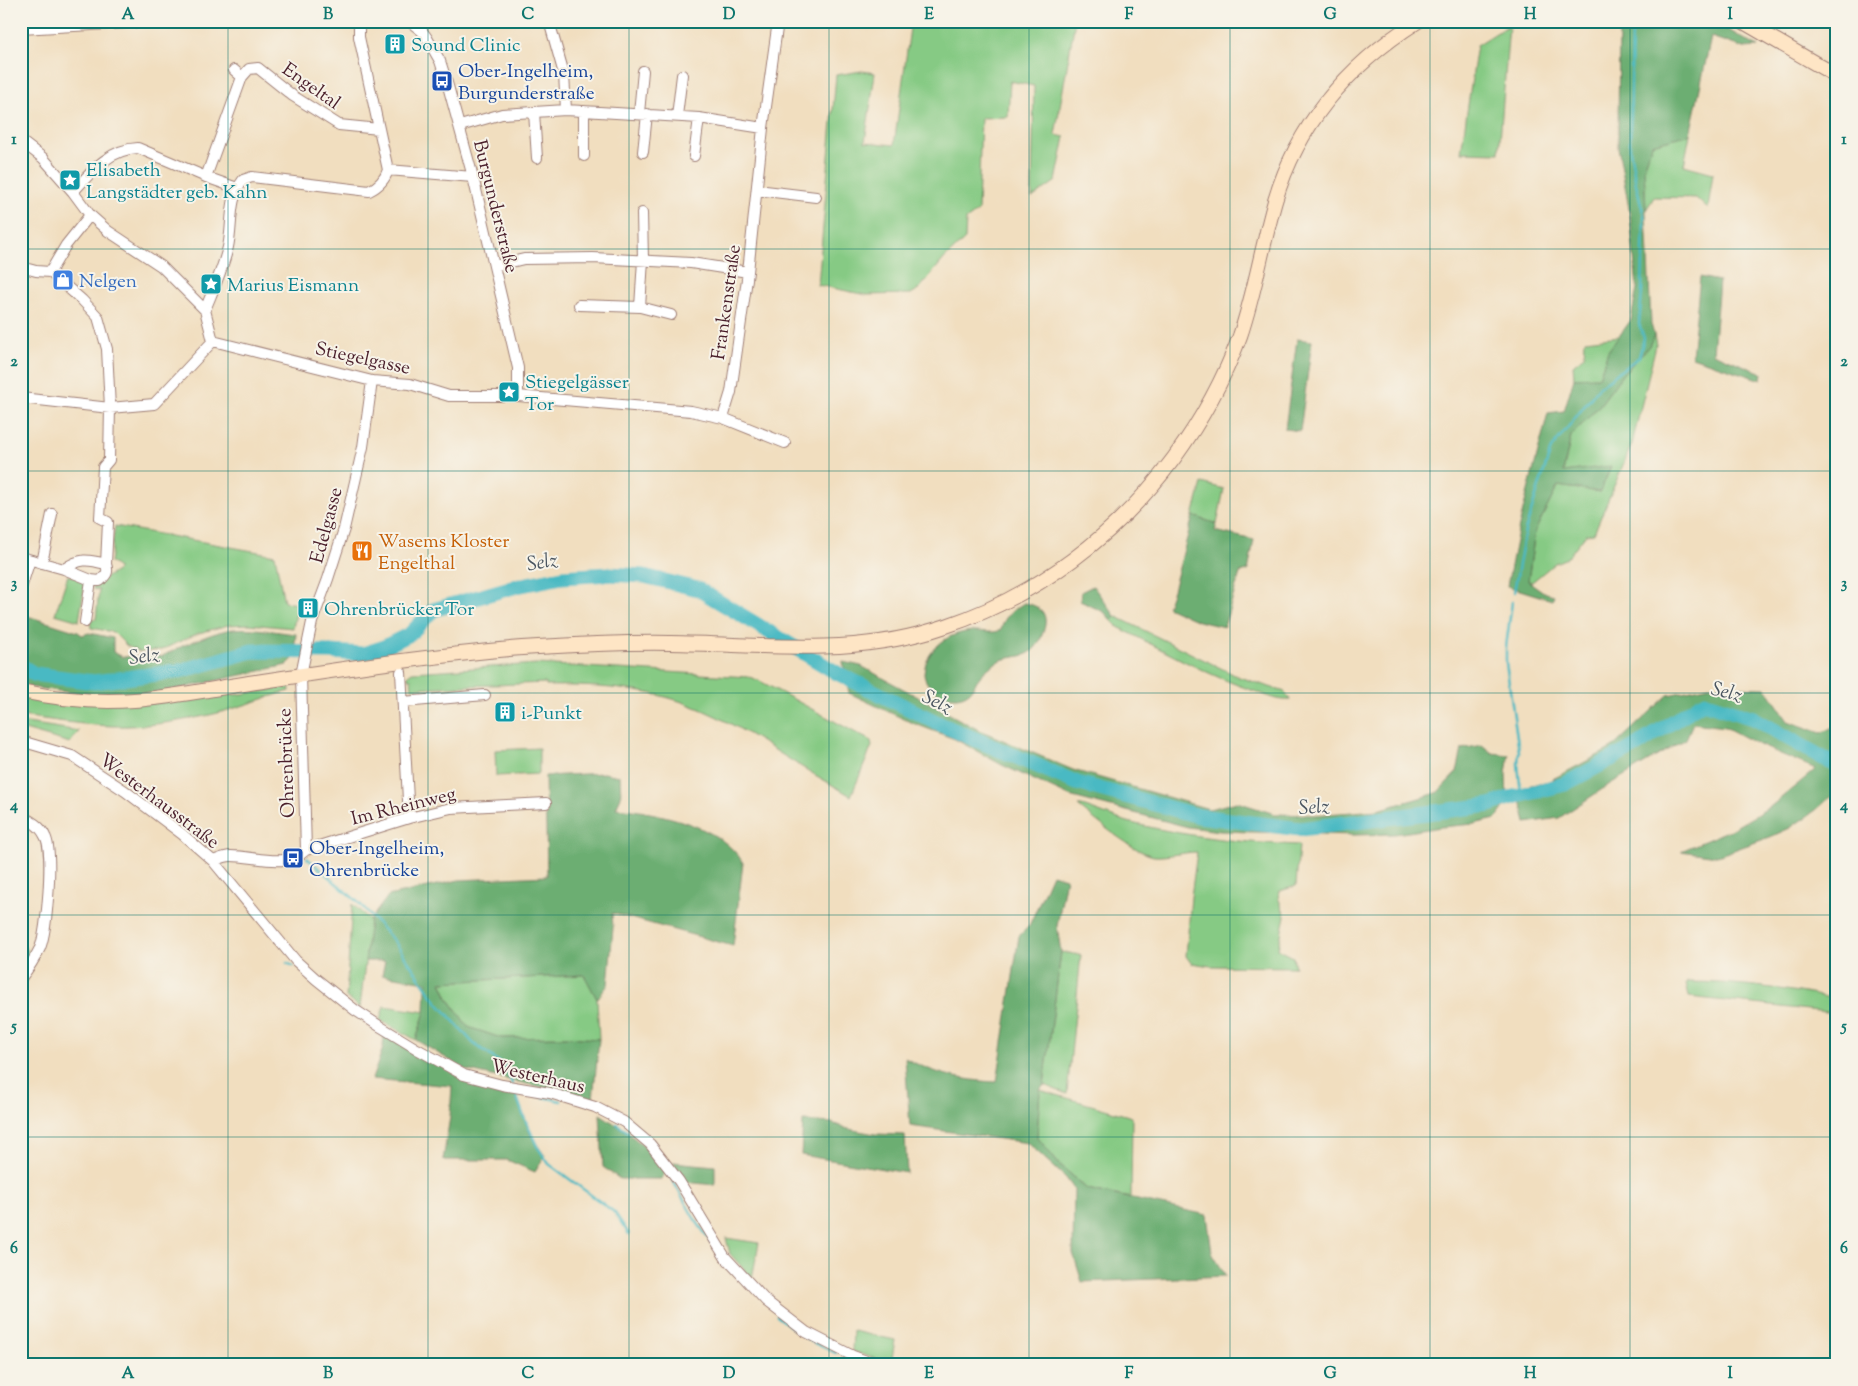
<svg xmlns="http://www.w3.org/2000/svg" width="1858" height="1386" viewBox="0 0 1858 1386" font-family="'Sorts Mill Goudy',serif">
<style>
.green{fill:#86ca84;stroke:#687458}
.forest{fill:#6cae72;stroke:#5b664e}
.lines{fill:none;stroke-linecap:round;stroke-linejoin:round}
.stream{stroke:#4ab9c3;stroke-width:2.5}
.river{stroke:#4ab9c3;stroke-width:15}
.minor-casing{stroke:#9e7e75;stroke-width:12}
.tertiary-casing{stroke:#9e7e75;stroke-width:14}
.secondary-casing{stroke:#9e7e75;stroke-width:16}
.minor{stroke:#fff;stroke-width:10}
.tertiary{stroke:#fff;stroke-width:12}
.secondary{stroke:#fee5c5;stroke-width:14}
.grid{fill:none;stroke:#0f766e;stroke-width:1;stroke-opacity:0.55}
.labels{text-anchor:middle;stroke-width:4;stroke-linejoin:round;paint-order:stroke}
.culture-label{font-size:19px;fill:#0d838f;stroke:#f7f3e8;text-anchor:start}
.transit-label{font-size:19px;fill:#164399;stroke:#f7f3e8;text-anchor:start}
.street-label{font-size:19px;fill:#4a1f2b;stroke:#f7f3e8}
.shop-label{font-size:19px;fill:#366cbe;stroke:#f7f3e8;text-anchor:start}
.food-label{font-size:19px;fill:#c56008;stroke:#f7f3e8;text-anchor:start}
.water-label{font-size:20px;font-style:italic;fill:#4a5560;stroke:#f7f3e8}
.neatline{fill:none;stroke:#0f766e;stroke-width:2}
.grid-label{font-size:16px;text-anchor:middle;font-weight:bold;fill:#0f766e}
</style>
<rect width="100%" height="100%" fill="#f7f3e8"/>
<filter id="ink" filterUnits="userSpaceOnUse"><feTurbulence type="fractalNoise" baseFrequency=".02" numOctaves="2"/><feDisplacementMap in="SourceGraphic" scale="10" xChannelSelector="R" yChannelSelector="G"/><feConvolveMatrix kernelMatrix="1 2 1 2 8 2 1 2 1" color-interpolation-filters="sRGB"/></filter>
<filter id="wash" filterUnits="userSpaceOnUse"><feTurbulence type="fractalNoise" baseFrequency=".0096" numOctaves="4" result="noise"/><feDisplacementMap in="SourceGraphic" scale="20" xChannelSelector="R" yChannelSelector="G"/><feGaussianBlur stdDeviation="1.12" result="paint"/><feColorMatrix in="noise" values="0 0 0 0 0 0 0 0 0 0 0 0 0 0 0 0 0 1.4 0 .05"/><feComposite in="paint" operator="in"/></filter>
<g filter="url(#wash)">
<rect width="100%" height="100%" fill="#f1debf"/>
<!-- green -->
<path class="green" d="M911 21H1075L1055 135 1065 137 1056 181 1032 198 1034 86 1010 81 1008 117 981 118 978 211 966 220 965 239 944 259 919 289 911 294 866 295 818 285 836 75 862 71 875 73 865 142 894 145Z
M1509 25 1499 153 1461 152 1477 45Z
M1690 134 1684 165 1713 173 1708 209 1696 198 1654 197 1646 210 1644 168 1652 144Z
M1654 335 1656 345 1632 444 1594 533 1586 534 1567 558 1555 563 1532 582 1528 581 1535 531 1558 486 1600 492 1611 467 1563 472 1571 436 1599 406 1622 375 1649 346Z
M1620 336 1608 351 1599 377 1574 378 1573 365 1584 356 1585 340Z
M1202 483 1224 489 1217 524 1193 516Z
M115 526 275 555 284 602 298 604 293 628 249 624 228 625 199 633 161 650 140 652 127 646 113 632 91 628 90 619H96L99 590 93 589 94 585 118 570V568L110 562Z
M68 575 82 580 85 584 79 621 55 614Z
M1115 616 1239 677 1285 692 1290 700C1278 701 1268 696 1257 692 1208 676 1163 650 1118 627L1111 620Z
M537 664 749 677 758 680 871 741 872 746 851 796C836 787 820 778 805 769 766 745 729 719 685 703 644 688 589 685 546 686V683L412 688 411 679H408V675L412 672Z
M289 687 290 691C262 698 234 710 205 716 175 722 144 727 113 726 82 725 52 720 21 716V695L153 703 231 693 235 695Z
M21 722 79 731 70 743 21 729Z
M539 748V774L496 776 495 750Z
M1078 806H1082C1101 812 1120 821 1140 825 1192 837 1245 843 1299 845L1296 886 1280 891 1278 897 1285 916 1278 949 1293 957 1295 967 1211 966 1191 963 1186 956 1191 897 1197 852C1185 852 1166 857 1154 856 1135 853 1094 819 1078 806Z
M352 904 370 920 360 1008 346 997Z
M24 946 31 954 21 970V950Z
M1061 952 1081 955 1067 1094 1044 1085Z
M585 975 597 999 599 1039 566 1037 501 1038 468 1027 448 998 441 982Z
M1687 982C1737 982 1787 989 1836 999V1013L1689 997 1686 984Z
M384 1006 425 1012 416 1040 380 1020Z
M1040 1090 1132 1117 1131 1198 1087 1189 1058 1163 1037 1137Z
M726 1238 759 1243 752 1278 730 1254Z
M853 1331 895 1340 891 1364 852 1351Z"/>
<!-- forest -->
<path class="forest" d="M1619 21H1706L1730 31 1758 47 1744 48 1711 37 1690 134 1652 144 1644 168 1651 324 1654 335 1649 346 1622 375 1599 406 1571 436 1563 472 1611 466 1600 492 1558 486 1535 531 1528 581 1545 593 1554 595 1552 600 1507 586 1519 526 1548 413 1564 411 1574 378 1599 377 1608 351 1631 320 1637 288 1630 214 1618 147Z
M1700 277 1719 281 1713 353 1762 373 1761 380 1692 357Z
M1297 339 1312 341 1300 431 1285 429Z
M1193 516 1217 524 1215 531 1254 540 1248 571 1240 573 1224 627 1198 621 1167 607 1173 590Z
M1093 586 1115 616 1111 620 1104 612 1080 601 1081 592Z
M1024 603C1043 606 1050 616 1042 635 1040 641 1037 647 1032 651 1024 658 1009 656 999 661 993 664 983 672 979 678 976 681 975 685 973 688 963 701 947 698 935 691 929 687 924 680 924 673 925 658 934 647 946 639 954 634 966 631 975 631 984 631 993 634 1001 630 1004 616 1013 610 1024 603Z
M21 614 78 632 82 635 89 633 113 638V652L123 657 157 655 161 657C176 648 215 631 233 629 254 627 276 632 296 634L293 659 287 665 160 693 97 696 21 686Z
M843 662 861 666 977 729 1073 770 1209 809 1237 802 1275 814 1314 815 1378 810 1437 793 1457 772 1462 749 1482 745 1492 753 1509 755 1506 773 1507 803 1496 819 1474 824 1441 827 1395 834 1354 835 1220 831 1188 827 1069 796 1002 765 955 739 910 722 849 693Z
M1710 686 1766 688 1788 721 1821 733 1837 725V791L1816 810 1790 828 1770 837 1717 856 1681 851 1730 830 1770 807 1816 769 1757 744 1725 727 1693 723 1686 739 1610 784 1559 818 1526 823 1521 799 1527 786 1549 781 1612 748 1668 695Z
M604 773 620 776 621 797 616 808C656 812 722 825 743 863L733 946 612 913 613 928 608 985 597 999 584 975 441 982 448 998 468 1027 501 1038 566 1037 599 1039 593 1099 466 1070 416 1040 425 1012 426 982 382 975 385 961H365L370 920 388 896 459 880 547 876 545 776Z
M1052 874 1066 878 1057 926 1061 952 1044 1085 1040 1090 1037 1137 1058 1163 1087 1189 1207 1215 1212 1253 1226 1276 1082 1282 1073 1253 1074 1189 1066 1178 1028 1143 910 1126 905 1058C934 1074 964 1081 997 1082L1019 936 1029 926Z
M384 1032 458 1076 516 1094 531 1136 545 1156 535 1172 507 1160H443L450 1117 452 1086 372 1079 383 1048Z
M600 1114C625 1130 648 1147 667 1170L661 1179H620L603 1167Z
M803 1121 832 1123 848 1129 875 1134 905 1135 907 1173 801 1155Z
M673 1162 715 1166V1185L684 1182Z"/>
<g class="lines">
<!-- stream -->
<path class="stream" d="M1514 592 1525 531 1551 449 1600 386 1639 357 1644 338 1639 324 1642 292 1644 216 1636 184 1630 150 1632 21
M1512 602 1506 647V663L1519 751 1518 764 1521 795
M307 858 360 904 394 941 435 1000 473 1043 506 1067 512 1084
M287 963 293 966
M326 993 343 1007
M514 1089 524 1117 537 1146 549 1164 614 1212 629 1234
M538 1096 561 1101
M617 1124 629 1133
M673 1181 694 1218 711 1242
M777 1316 810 1341 836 1353"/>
<!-- river -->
<path class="river" d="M21 666 34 674 94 682 180 671 252 651 330 652 363 654 382 648 410 634 433 610 517 586 562 577 609 574 644 576 698 589 837 673 942 725 1077 783 1199 816 1300 829 1490 805 1506 799 1565 784 1636 746 1703 702 1753 718 1837 766"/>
</g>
</g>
<g filter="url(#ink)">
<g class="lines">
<!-- minor casing -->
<g class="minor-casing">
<path id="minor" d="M409 21 422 31 427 38 440 61 448 86 473 177 518 368V396
M549 21 564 74 566 110
M234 70 242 77 249 69 258 68 293 96 339 125 379 129
M584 111V156
M534 112 537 158
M639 113 643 71
M677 116 682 75
M460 126 502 114 566 110 699 118 763 128
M21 141 43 158 73 192 90 215 108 231 161 266 205 310 213 341
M643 152 647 114
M694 156 699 118
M388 170 473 177
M237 188 206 177 242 77
M757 190 816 197
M73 192C91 172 109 149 138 148L206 177
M494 266 524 259 593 258 691 263 748 272
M21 267 36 271 50 272 82 300 98 317 107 349 110 408 109 460 103 467 100 518 108 522 106 564C109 573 106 575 100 581L91 580 64 569 21 557
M50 272 66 245 90 215
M579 305 640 307 671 315
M640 307 643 260 642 213
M205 310C213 290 223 269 228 247 233 224 228 200 243 180L252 177 369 191C379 186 385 180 388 170L359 37V21
M213 341 372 381 410 384 449 396H518L691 411 723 418 785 443
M21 398 110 408 154 404 213 341
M723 418 731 392 748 272 763 128 778 21
M42 563 52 514
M64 569C80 558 87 559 106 564
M21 588 30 560
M85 622 91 580
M401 672 409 818
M403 702 485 695
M21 741 72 756 125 791 182 834 213 861 296 961 316 979 355 1010 381 1027 417 1049 464 1075 502 1085 550 1093 595 1107 624 1122 650 1144 679 1181 725 1257 766 1301 806 1332 853 1356 877 1365
M21 817C31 820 41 827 45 836 54 851 47 931 40 948 35 958 28 969 21 978
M306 850 301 675 312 622 328 579 344 529 363 447 372 381
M213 861C219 859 225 856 231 856 256 856 286 869 306 850L409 818 451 808 546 803"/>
</g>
<!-- tertiary casing -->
<g class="tertiary-casing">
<path id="tertiary" d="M21 28 145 21"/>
</g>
<!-- secondary casing -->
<g class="secondary-casing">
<path id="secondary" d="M1742 21 1837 76
M21 691C58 699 96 703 134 700 177 697 220 687 263 681 349 668 435 655 522 648 571 645 621 642 670 643 766 644 853 658 946 626 1037 596 1117 535 1174 458 1201 421 1224 379 1240 336 1255 292 1262 246 1275 201 1298 123 1350 64 1418 21"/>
</g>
<!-- minor -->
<use href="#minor" class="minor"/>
<!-- tertiary -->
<use href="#tertiary" class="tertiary"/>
<!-- secondary -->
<use href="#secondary" class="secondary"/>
</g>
</g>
<!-- grid -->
<path class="grid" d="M228 21V1365M428 21V1365M629 21V1365M829 21V1365M1029 21V1365M1230 21V1365M1430 21V1365M1630 21V1365M21 249H1837M21 471H1837M21 693H1837M21 915H1837M21 1137H1837"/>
<!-- icons -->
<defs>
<g id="building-square" transform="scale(1.125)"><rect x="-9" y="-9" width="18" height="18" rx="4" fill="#0f9aa8" stroke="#f7f3e8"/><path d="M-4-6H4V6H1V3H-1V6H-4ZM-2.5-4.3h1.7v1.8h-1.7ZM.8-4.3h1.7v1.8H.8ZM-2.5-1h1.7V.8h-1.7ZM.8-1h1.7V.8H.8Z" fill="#fff"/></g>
<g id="bus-square" transform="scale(1.125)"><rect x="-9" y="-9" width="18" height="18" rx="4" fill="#1a4fb4" stroke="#f7f3e8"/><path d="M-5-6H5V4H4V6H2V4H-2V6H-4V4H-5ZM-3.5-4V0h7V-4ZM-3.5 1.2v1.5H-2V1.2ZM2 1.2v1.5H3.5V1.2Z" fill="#fff"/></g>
<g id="sight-square" transform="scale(1.125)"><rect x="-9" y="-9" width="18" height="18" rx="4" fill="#0f9aa8" stroke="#f7f3e8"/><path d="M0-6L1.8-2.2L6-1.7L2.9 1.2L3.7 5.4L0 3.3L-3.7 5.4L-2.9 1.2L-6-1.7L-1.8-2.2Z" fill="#fff"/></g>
<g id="shop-square" transform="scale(1.125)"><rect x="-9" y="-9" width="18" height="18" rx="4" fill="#3f7fe0" stroke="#f7f3e8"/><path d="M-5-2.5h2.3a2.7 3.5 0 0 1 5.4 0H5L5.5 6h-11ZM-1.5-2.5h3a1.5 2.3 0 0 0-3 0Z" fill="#fff"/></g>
<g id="restaurant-square" transform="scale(1.125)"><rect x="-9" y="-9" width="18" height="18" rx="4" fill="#e8710a" stroke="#f7f3e8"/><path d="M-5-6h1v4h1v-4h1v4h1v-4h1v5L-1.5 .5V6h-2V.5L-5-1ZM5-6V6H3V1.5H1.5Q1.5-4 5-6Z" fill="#fff"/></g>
</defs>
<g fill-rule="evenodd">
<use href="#building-square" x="395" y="44"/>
<use href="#bus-square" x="442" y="81"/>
<use href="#sight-square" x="70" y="180"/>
<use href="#shop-square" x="63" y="280"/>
<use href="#sight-square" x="211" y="284"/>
<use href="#sight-square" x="509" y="392"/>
<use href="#restaurant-square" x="362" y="551"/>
<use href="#building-square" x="308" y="608"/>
<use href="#building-square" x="505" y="712"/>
<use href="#bus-square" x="293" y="858"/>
</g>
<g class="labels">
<!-- culture labels -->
<g class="culture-label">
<text x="411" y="51">Sound Clinic</text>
<text x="86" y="176">Elisabeth<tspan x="86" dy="22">Langstädter geb. Kahn</tspan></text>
<text x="227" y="291">Marius Eismann</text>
<text x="525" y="388">Stiegelgässer<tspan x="525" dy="22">Tor</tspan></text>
<text x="324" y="615">Ohrenbrücker Tor</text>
<text x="521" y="719">i-Punkt</text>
</g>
<!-- transit labels -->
<g class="transit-label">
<text x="458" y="77">Ober-Ingelheim,<tspan x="458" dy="22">Burgunderstraße</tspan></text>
<text x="309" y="854">Ober-Ingelheim,<tspan x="309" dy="22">Ohrenbrücke</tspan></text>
</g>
<!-- street labels -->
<g class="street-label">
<text transform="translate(312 85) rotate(35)" y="7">Engeltal</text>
<text transform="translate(497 206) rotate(76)" y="7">Burgunderstraße</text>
<text transform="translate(725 302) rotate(-82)" y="7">Frankenstraße</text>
<text transform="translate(363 357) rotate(12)" y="7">Stiegelgasse</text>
<text transform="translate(325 525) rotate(-75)" y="7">Edelgasse</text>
<text transform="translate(285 763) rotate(-92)" y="7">Ohrenbrücke</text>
<text transform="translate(160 800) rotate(37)" y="7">Westerhausstraße</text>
<text transform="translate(403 805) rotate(-14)" y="7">Im Rheinweg</text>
<text transform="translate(538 1075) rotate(13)" y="7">Westerhaus</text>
</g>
<!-- shop labels -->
<g class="shop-label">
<text x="79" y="287">Nelgen</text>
</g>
<!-- food labels -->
<g class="food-label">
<text x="378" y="547">Wasems Kloster<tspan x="378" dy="22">Engelthal</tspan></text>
</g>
<!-- water labels -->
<g class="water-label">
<text transform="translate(542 561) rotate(-10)" y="7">Selz</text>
<text transform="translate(144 655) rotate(-8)" y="7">Selz</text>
<text transform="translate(1727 691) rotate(14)" y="7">Selz</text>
<text transform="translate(938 701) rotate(26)" y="7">Selz</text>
<text transform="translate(1314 806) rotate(-4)" y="7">Selz</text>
</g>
</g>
<!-- margin -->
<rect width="1858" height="1386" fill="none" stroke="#f7f3e8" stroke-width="55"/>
<rect x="28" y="28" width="1802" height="1330" class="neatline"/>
<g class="grid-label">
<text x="128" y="19">A</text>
<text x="328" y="19">B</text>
<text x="528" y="19">C</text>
<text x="729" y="19">D</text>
<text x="929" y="19">E</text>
<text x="1129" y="19">F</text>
<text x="1330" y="19">G</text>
<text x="1530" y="19">H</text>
<text x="1730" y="19">I</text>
<text x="14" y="144">1</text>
<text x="1844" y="144">1</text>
<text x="14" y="366">2</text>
<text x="1844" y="366">2</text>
<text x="14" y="588">3</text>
<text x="1844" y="588">3</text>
<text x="14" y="810">4</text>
<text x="1844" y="810">4</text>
<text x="14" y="1031">5</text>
<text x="1844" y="1031">5</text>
<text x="14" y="1253">6</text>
<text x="1844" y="1253">6</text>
<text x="128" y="1378">A</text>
<text x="328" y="1378">B</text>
<text x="528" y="1378">C</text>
<text x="729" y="1378">D</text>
<text x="929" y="1378">E</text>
<text x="1129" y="1378">F</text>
<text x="1330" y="1378">G</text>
<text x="1530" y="1378">H</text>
<text x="1730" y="1378">I</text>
</g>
</svg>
